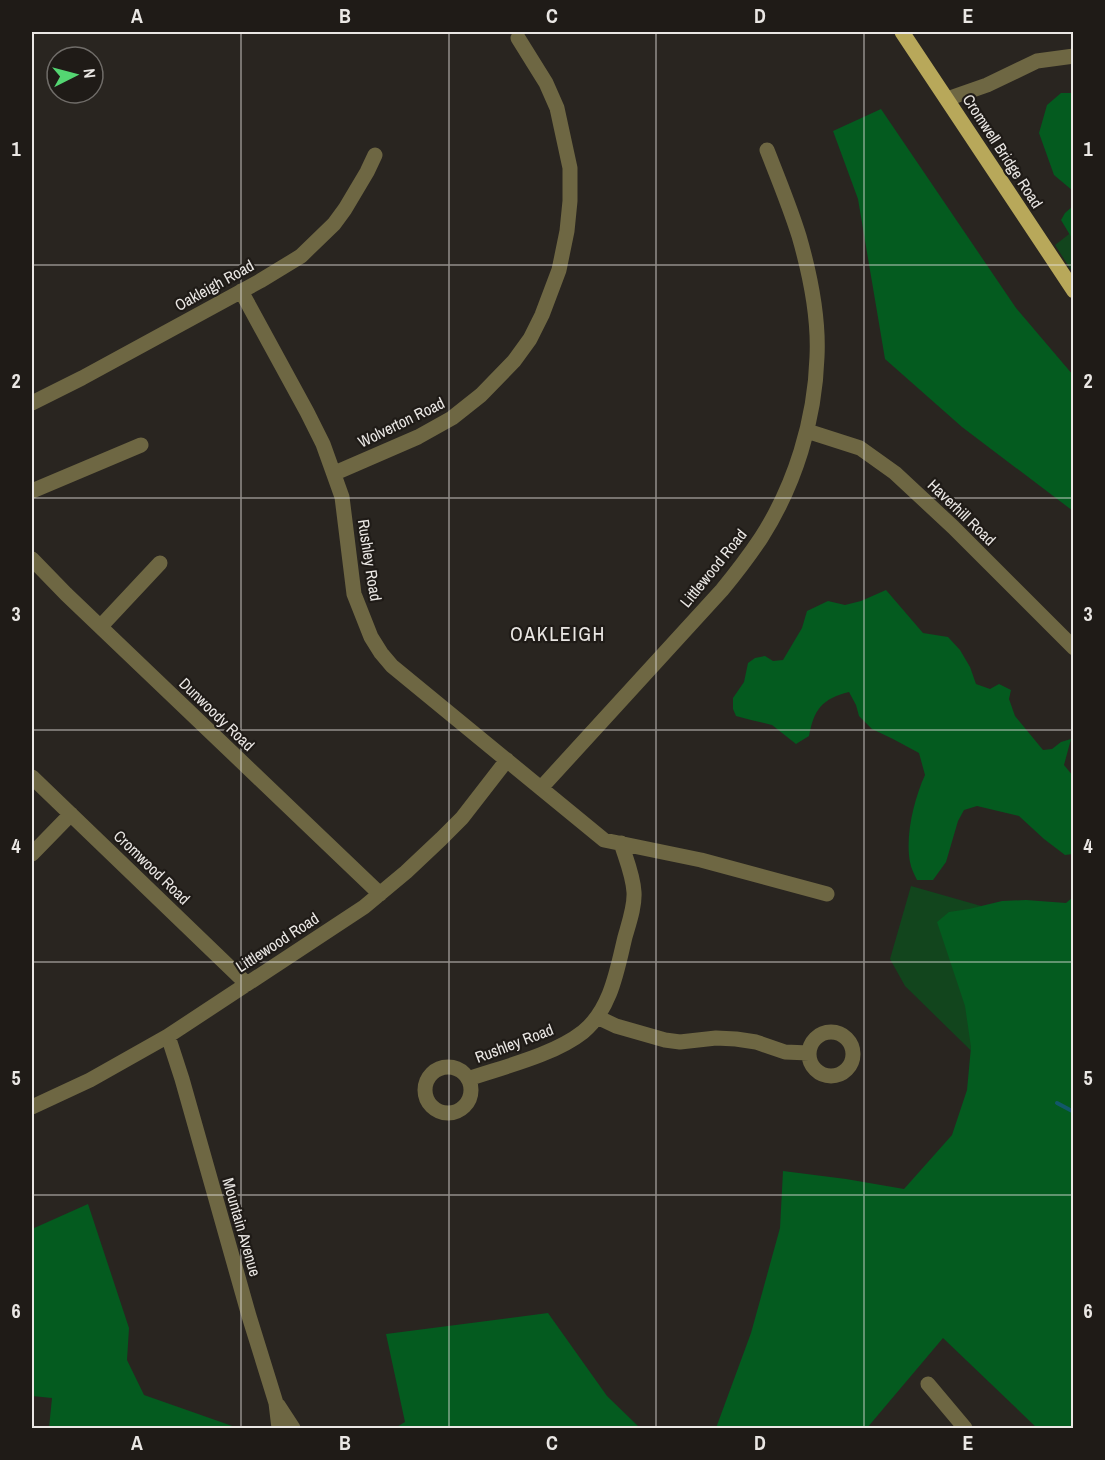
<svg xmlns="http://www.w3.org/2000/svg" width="1105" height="1460" viewBox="0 0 1105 1460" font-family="'Archivo Narrow',sans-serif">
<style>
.green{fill:#12451d}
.forest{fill:#045b1f}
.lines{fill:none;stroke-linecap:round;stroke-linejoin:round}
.stream{stroke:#12576a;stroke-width:4}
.minor{stroke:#6e6743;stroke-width:15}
.major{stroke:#b8a85a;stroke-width:15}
.grid{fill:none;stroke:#eae7e4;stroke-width:1.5;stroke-opacity:0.55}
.labels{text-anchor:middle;stroke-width:4.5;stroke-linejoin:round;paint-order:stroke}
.street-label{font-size:16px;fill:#eae7e4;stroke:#1f1b17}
.quarter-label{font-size:20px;letter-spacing:1.5px;fill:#eae7e4;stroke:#1f1b17}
.neatline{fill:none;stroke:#eae7e4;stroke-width:2}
.grid-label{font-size:20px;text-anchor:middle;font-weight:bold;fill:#eae7e4}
</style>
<rect width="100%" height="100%" fill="#292520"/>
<!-- green -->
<path class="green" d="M1073 231V273L1055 245Z
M911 886 1034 921 1006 1085 905 986 890 959Z"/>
<!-- forest -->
<path class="forest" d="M1061 93H1073V191L1054 175 1039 133 1047 105Z
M881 109 1016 308 1073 375V511L962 427 885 359 858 199 833 131Z
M1073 206V240L1061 220 1065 213Z
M886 590 923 633 948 637 960 650 970 667 976 684 990 689 999 684 1011 690 1009 699 1015 716 1043 750 1052 749 1061 742 1071 739 1064 765 1073 776V854L1065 855 1044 839 1019 816 977 806 964 810 958 821 946 862 933 880H917C914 874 911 868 910 862 905 836 914 799 925 775L919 753 893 739 872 729 859 716 856 705 849 692C822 699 814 709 809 736L796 744 772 725 751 720 736 716 733 709V698L744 682 748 663 755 658 765 656 773 661 783 660 802 628 807 611 828 601 845 605 861 601Z
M1073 897V1428H1037L943 1338 867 1428H716L751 1333 780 1228 783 1171 846 1179 904 1189 952 1135 967 1090 971 1047 965 1006 937 922 949 912 969 909 1002 901 1026 900 1066 903Z
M88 1204 129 1328 127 1360 144 1395 238 1428H49L52 1398 32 1396V1229Z
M548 1313 607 1396 640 1428H395L405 1422 386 1334Z"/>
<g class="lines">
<!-- stream -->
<path class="stream" d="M1057 1103 1074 1112"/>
<!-- minor -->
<path class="minor" d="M947 99 987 85 1037 61 1074 56
M241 291 307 412 323 444 342 497 354 594 371 637 381 653 392 666 604 840 701 860 827 894
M32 403 82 378 260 281 301 256 334 224 345 209 367 172 375 155
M807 431 860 448 895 473 953 527 1074 648
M335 473 418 437 452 418 481 395 514 361 530 339 542 315 559 270 567 231 570 201V168L557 108 546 83 518 38
M32 491 141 445
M32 559 66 594 380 894
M101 626 160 563
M32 777 247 984
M541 788 722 590C736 573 749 556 761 538 795 485 815 420 817 357 819 317 810 274 799 236 790 207 778 178 767 150
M32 854 71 814
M597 1017 616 1026 665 1040 680 1042 716 1038 736 1039 756 1042 785 1052 809 1053
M809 1054a22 22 0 1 1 44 0a22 22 0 1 1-44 0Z
M168 1036 182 1079 249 1316 276 1403 279 1428
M425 1090a23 23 0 1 1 46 0a23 23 0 1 1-46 0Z
M468 1079C503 1067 554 1055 583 1032 611 1009 617 970 625 937 629 923 635 906 634 892 633 875 626 859 621 843
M32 1107 90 1080 168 1036 364 907 406 872 441 839 462 818 507 760
M928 1384 965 1428
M278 1405 293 1428"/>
<!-- major -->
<path class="major" d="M902 32 1074 291"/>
</g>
<!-- grid -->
<path class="grid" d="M241 32V1428M449 32V1428M656 32V1428M864 32V1428M32 265H1074M32 498H1074M32 730H1074M32 962H1074M32 1195H1074"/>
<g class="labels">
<!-- street labels -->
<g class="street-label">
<text transform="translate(1003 151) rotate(57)" y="6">Cromwell Bridge Road</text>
<text transform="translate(214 285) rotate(-29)" y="6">Oakleigh Road</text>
<text transform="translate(401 422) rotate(-26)" y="6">Wolverton Road</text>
<text transform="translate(962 512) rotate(44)" y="6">Haverhill Road</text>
<text transform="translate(370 560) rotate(81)" y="6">Rushley Road</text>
<text transform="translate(713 568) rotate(-51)" y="6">Littlewood Road</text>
<text transform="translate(217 714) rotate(44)" y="6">Dunwoody Road</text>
<text transform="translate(152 867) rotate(44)" y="6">Cromwood Road</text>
<text transform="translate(277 942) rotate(-33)" y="6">Littlewood Road</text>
<text transform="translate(514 1043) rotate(-21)" y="6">Rushley Road</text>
<text transform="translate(242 1227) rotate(74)" y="6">Mountain Avenue</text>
</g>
<!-- quarter labels -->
<g class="quarter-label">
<text x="558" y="641">OAKLEIGH</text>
</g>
</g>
<!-- border -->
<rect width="1105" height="1460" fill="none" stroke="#1f1b17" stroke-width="66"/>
<!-- north arrow -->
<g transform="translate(75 75) rotate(84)"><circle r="28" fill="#1f1b17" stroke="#706d69" stroke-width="1.5"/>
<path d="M0-4.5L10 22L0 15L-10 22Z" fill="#54d672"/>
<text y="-9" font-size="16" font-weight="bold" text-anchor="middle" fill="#eae7e4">N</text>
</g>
<rect x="33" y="33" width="1039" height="1394" class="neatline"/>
<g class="grid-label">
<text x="137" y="23">A</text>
<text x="345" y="23">B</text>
<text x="552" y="23">C</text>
<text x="760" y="23">D</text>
<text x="968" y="23">E</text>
<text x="16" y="156">1</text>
<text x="1088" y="156">1</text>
<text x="16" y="388">2</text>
<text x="1088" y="388">2</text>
<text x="16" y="621">3</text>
<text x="1088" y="621">3</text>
<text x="16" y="853">4</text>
<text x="1088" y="853">4</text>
<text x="16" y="1085">5</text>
<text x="1088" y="1085">5</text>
<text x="16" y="1318">6</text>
<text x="1088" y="1318">6</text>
<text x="137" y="1450">A</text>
<text x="345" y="1450">B</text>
<text x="552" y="1450">C</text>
<text x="760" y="1450">D</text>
<text x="968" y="1450">E</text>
</g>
</svg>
